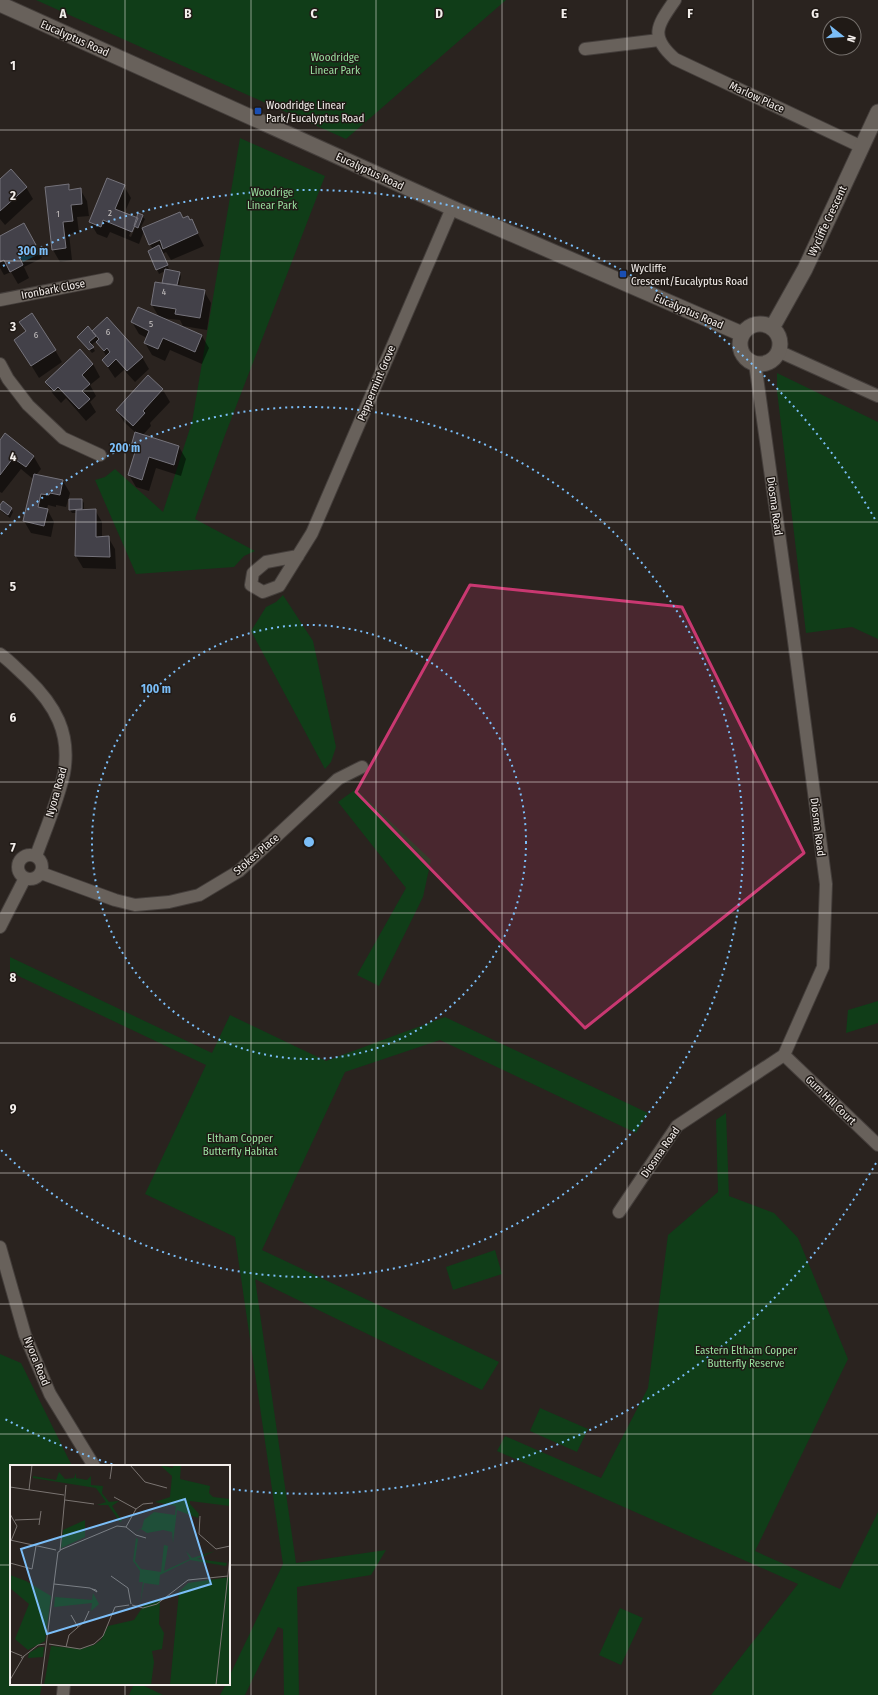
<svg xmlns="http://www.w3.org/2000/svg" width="878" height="1695" viewBox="0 0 878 1695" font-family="'Fira Sans Condensed',sans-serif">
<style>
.green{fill:#103d18}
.water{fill:#216e89}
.shadow{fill:#0007;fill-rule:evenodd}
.building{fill:#434149;stroke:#75737b}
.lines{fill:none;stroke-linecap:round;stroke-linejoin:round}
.minor-casing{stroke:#443e3b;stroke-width:14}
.tertiary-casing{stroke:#443e3b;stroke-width:17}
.minor{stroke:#68615b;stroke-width:12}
.tertiary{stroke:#68615b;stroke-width:15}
.marked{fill:#c93871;fill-opacity:0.2;stroke:#c93871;stroke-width:3;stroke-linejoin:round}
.grid{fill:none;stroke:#f3eeeb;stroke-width:1;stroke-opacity:0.55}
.ring{fill:none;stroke:#7bbef8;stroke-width:2;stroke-dasharray:2 4}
.transit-dot{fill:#1a4fb4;stroke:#201a16;stroke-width:1.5}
.labels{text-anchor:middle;stroke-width:3;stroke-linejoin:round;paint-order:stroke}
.number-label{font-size:9px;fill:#c7c3c2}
.street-label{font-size:11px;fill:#f3eeeb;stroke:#201a16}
.park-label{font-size:11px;fill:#99df9f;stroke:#201a16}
.poi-label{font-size:11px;fill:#f3eeeb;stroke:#201a16;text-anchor:start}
.inset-road{fill:none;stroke:#7a7471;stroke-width:1}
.view{fill:#7bbef8;fill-opacity:0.15;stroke:#7bbef8;stroke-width:2}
.inset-edge{fill:none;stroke:#f3eeeb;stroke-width:2}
.grid-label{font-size:13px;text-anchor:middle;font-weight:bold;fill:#f3eeeb;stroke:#201a16;stroke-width:3;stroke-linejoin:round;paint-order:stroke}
.centre{fill:#7bbef8;stroke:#201a16;stroke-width:2}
.ring-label{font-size:12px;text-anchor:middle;font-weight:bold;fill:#7bbef8;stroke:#201a16;stroke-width:3;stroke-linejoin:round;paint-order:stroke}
</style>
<rect width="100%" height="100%" fill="#2a231f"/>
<!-- green -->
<path class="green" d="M36 0H506L346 139Z
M240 138 325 176 225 435 195 519 255 551 244 556 234 567 136 574 95 480 105 477 115 469 163 512 192 422Z
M777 373 878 422V639L852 627 806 633 777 391Z
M283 595 313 641 336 747 331 762 325 769 251 631 266 607 276 602Z
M356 789 431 860 423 897 379 986 357 975 406 888 338 802Z
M10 957 212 1053 230 1015 326 1061 445 1017 648 1113 636 1133 440 1040 345 1072 262 1250 499 1362 482 1390 255 1279 296 1563 386 1550 371 1575 297 1587 299 1695H284L283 1629 278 1627 245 1695H220L226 1684H229V1677L283 1564 235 1237 145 1194 206 1065 10 972Z
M878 1001V1023L846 1033 848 1010Z
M726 1113 729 1196 774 1213 798 1238 848 1359 755 1551 840 1589 878 1512V1695H711L798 1584 497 1451 505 1436 601 1478 648 1388 668 1235 718 1192 716 1120Z
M495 1250 502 1274 453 1290 446 1267Z
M0 1354 21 1363 72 1466H11V1684H42L40 1695H0Z
M540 1408 588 1429 577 1452 530 1431Z
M620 1608 643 1618 621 1665 599 1655Z
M134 1684H140L163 1695H129Z"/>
<!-- water -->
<path class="water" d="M36 245 39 254 23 262 18 254Z"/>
<!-- shadow -->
<path class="shadow" d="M0 180 26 187 33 199 5 225 0 219Z
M68 185 71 190 80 189 87 201 89 216 77 217 79 233 69 234 72 260 60 262 53 250Z
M124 186 131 198 124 214 139 220 142 216 145 219 141 227 143 229 183 219 191 220 204 246 171 260 166 252 162 254 169 269 159 274 149 251 153 249 150 245 164 239 144 231 139 244 110 232 107 238 97 234 90 222ZM133 226H136L131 237 129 236Z
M0 237H31L42 258 24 267 29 278 18 284 11 272 4 275 0 268Z
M166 270 179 273 181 276 179 287 204 291 211 303 207 330 183 326 180 320 161 318 202 336 209 348 202 364 170 350 165 361 152 355 145 343 147 338 139 334 132 322 159 317 152 305 163 284Z
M20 322 55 350 62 362 39 378 23 352 26 332Z
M96 335 142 357 149 369 135 382 124 370 115 378 103 360 107 357 97 341 91 345 95 351 92 353 78 337Z
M80 351 93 364 100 377 90 385 96 396 90 402 96 412 86 421 66 398 61 403 53 394 46 382Z
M148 376 163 390 170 402 150 423 151 426 142 436 179 447 186 459 181 476 156 468 149 491 136 487 129 475 135 457 131 450 136 433 124 422 117 410Z
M5 435 34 457 41 469 36 475 63 481 70 493 66 507 56 505V507L48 505 47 509 54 522 51 537 31 533 24 521 33 479 21 469 2 493 0 492V441Z
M82 500 84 503V510H95L102 522V537H108L115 549 116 569 83 568 76 556 77 513H72L70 510Z
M0 507 11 508 13 512 10 518 1 511Z"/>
<!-- building -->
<path class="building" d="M11 169 27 187 0 211V179Z
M107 178 125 185 115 209 138 218 132 232 103 220 101 227 89 222Z
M69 184V190L81 188 82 204 71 205 73 221 63 222 66 248 52 250 45 187Z
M180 212 183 218 188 216 190 220 192 219 198 233 163 249 160 240 149 245 142 228Z
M138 213 143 215 138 228 134 226Z
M24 223 36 245 18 254 23 265 10 272 4 260 0 262V236Z
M159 245 168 265 156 270 148 251Z
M165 269 180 272 177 285 162 283Z
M155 282 205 290 200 318 175 314 176 309 151 305Z
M138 307 202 335 195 352 163 338 158 349 144 343 149 331 131 322Z
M32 313 56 350 31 366 14 340 26 331 19 322Z
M107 317 143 357 127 371 116 359 108 367 102 360 110 352 107 348 104 351 96 342 99 339 92 331Z
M88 326 96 336 89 342 94 347 89 350 77 337Z
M80 349 93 364 82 375 90 384 82 391 90 399 79 409 58 387 54 391 45 382Z
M148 375 163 389 143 411 145 413 133 426 116 410Z
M135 432 179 446 174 465 149 457 142 480 128 475 135 452 130 450Z
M5 433 34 456 26 467 13 458 0 475V440Z
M34 474 63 480 60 495 50 493 49 495 41 494 38 507 48 509 44 526 23 521Z
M69 499H82V509L69 510Z
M3 501 12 508 8 515 0 509V505Z
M96 509V537L109 536 110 557 75 556 76 510Z"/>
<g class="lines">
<!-- minor casing -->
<g class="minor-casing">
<path id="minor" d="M675 0C657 26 649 36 675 59L862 147
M585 49 659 40
M0 300 107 279
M778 351 878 396
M0 364 8 379 28 405 63 438 100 455
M298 556 266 562 253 573 251 585 263 592 279 586 312 533 452 208
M0 654C10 661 18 670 27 678 55 705 71 733 64 773 59 798 45 831 36 856
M18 867a12 12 0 1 1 24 0a12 12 0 1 1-24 0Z
M41 873 115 900 135 905 169 902 199 895 239 871 338 779 362 767
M0 927 25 878
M784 1055 878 1145
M619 1212 677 1126 784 1055 823 967 826 884 792 626 755 363
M0 1247 25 1335 50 1394 94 1466
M63 1695 64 1684"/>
</g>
<!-- tertiary casing -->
<g class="tertiary-casing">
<path id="tertiary" d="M0 4 452 208 742 334
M740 344a20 20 0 1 1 40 0a20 20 0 1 1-40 0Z
M772 328 805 269 878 112"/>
</g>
<!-- minor -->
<use href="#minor" class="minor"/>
<!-- tertiary -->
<use href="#tertiary" class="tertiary"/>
</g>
<!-- marked area -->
<path class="marked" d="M470 585 682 607 804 853 585 1028 356 792Z"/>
<!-- grid -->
<path class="grid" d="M125 0V1466M251 0V1695M376 0V1695M502 0V1695M627 0V1695M753 0V1695M0 130H878M0 261H878M0 391H878M0 522H878M0 652H878M0 782H878M0 913H878M0 1043H878M0 1173H878M0 1304H878M0 1434H878M0 1565H11M229 1565H878M125 1684V1695"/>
<!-- distance rings -->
<g class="ring">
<circle cx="309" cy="842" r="217"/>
<path d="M1 534A435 435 0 1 1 1 1150"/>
<path d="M876 1163A652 652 0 0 1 230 1489M118 1466A652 652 0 0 1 3 1418M3 266A652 652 0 0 1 876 521"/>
</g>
<!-- markers -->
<g class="transit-dot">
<rect x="254" y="107" width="8" height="8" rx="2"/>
<rect x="619" y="270" width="8" height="8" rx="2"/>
</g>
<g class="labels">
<!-- number labels -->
<g class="number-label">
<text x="110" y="216">2</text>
<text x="58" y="217">1</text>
<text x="164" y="295">4</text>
<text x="151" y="327">5</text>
<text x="108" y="335">6</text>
<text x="36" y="338">6</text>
</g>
<!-- street labels -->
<g class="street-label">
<text transform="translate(75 38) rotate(24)" y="4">Eucalyptus Road</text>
<text transform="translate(757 97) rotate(25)" y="4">Marlow Place</text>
<text transform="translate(370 171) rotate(25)" y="4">Eucalyptus Road</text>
<text transform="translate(827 221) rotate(-65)" y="4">Wycliffe Crescent</text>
<text transform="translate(53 289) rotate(-11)" y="4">Ironbark Close</text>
<text transform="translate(689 311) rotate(23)" y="4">Eucalyptus Road</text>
<text transform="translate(376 383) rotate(-67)" y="4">Peppermint Grove</text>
<text transform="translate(775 506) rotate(82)" y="4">Diosma Road</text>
<text transform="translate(56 792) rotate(-74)" y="4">Nyora Road</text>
<text transform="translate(818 827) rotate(83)" y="4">Diosma Road</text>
<text transform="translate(256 854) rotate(-41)" y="4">Stokes Place</text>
<text transform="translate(831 1100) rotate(44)" y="4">Gum Hill Court</text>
<text transform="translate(660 1152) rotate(-55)" y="4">Diosma Road</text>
<text transform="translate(37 1361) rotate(68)" y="4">Nyora Road</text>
</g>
<!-- park labels -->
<g class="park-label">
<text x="335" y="61">Woodridge<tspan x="335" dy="13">Linear Park</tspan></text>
<text x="272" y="196">Woodrige<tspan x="272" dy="13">Linear Park</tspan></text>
<text x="240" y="1142">Eltham Copper<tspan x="240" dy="13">Butterfly Habitat</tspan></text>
<text x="746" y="1354">Eastern Eltham Copper<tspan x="746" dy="13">Butterfly Reserve</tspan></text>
</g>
<!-- poi labels -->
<g class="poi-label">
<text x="266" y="109">Woodridge Linear<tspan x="266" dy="13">Park/Eucalyptus Road</tspan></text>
<text x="631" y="272">Wycliffe<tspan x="631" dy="13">Crescent/Eucalyptus Road</tspan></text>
</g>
</g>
<!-- overview -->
<g transform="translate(10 1465)">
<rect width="220" height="220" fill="#2a231f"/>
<path d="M150 0 163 3V0H171L170 14 200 21 199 28 203 32 220 34V41L180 36V39L189 49 188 53 167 45 163 78 162 67 153 65 137 68 131 64 125 67 132 63 134 55 144 47 165 50 166 41 145 37 160 32 162 11ZM49 7 55 14 64 13 66 8V13L77 15 81 11V20L93 21 92 28 99 37 109 36 102 41 112 56 110 57 98 40H87L96 37 86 23 23 13V11L46 15ZM75 55V72L51 83 53 65ZM126 73 128 74 125 96 131 104 151 107 154 80 158 81 154 106 180 94 176 86 182 93 205 86 187 94 217 98 216 101 180 95 150 110 149 120 134 118 130 140 133 117H129L130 106 123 96ZM0 110 16 116 41 131 35 176 18 185 5 174 19 139 0 123ZM220 112V220H160L169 127 178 118ZM83 128 89 139 81 146 82 138 44 142 45 132 82 135ZM150 135 149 159 154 168 152 184 142 186 144 197 141 220H34L41 181 71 184 84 180 91 175 98 161 124 155 134 140ZM29 182H34L33 192 18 193 19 188Z" fill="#103d18"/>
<path class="inset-road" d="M120 0 135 17 157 23M100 14 102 0M0 22 54 30M19 25 22 0M104 32 126 44M55 35 84 39M0 49 7 61 1 76M190 51 189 69 206 84 220 81M5 55 30 54M29 60 31 46M116 62 126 44 133 39 143 38M0 75 46 85M50 85 107 61 116 62 126 70 136 73M0 98 22 104 26 81M101 111 118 123 121 139M44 119 80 123 82 124 86 125 87 127 82 124M122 140 133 143 147 139 178 115 218 111M61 150 68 162M39 179 70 184 84 179 93 171 105 142 119 140M56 182 59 170 74 157 79 146M0 186 12 191M14 191 28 180 35 179M0 215 14 191 11 193M31 220 48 87 50 86 56 20M206 220 220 91"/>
<path class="view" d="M175 34 201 119 37 169 11 84Z"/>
<rect width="220" height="220" class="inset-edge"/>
</g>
<g class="grid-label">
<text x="63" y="18">A</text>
<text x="188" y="18">B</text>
<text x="314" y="18">C</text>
<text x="439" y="18">D</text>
<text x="564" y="18">E</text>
<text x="690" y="18">F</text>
<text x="815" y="18">G</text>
<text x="13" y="70">1</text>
<text x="13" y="200">2</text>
<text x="13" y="331">3</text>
<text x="13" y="461">4</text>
<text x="13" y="591">5</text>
<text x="13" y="722">6</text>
<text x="13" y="852">7</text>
<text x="13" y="982">8</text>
<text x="13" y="1113">9</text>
</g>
<circle cx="309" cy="842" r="6" class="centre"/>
<g class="ring-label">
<text x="33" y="255">300 m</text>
<text x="125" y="452">200 m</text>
<text x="156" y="693">100 m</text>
</g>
<!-- north arrow -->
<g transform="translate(842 36) rotate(107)"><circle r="19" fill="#201a16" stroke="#746f6b"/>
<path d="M0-3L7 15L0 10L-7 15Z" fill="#7bbef8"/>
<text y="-6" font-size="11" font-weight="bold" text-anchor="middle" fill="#f3eeeb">N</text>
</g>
</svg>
